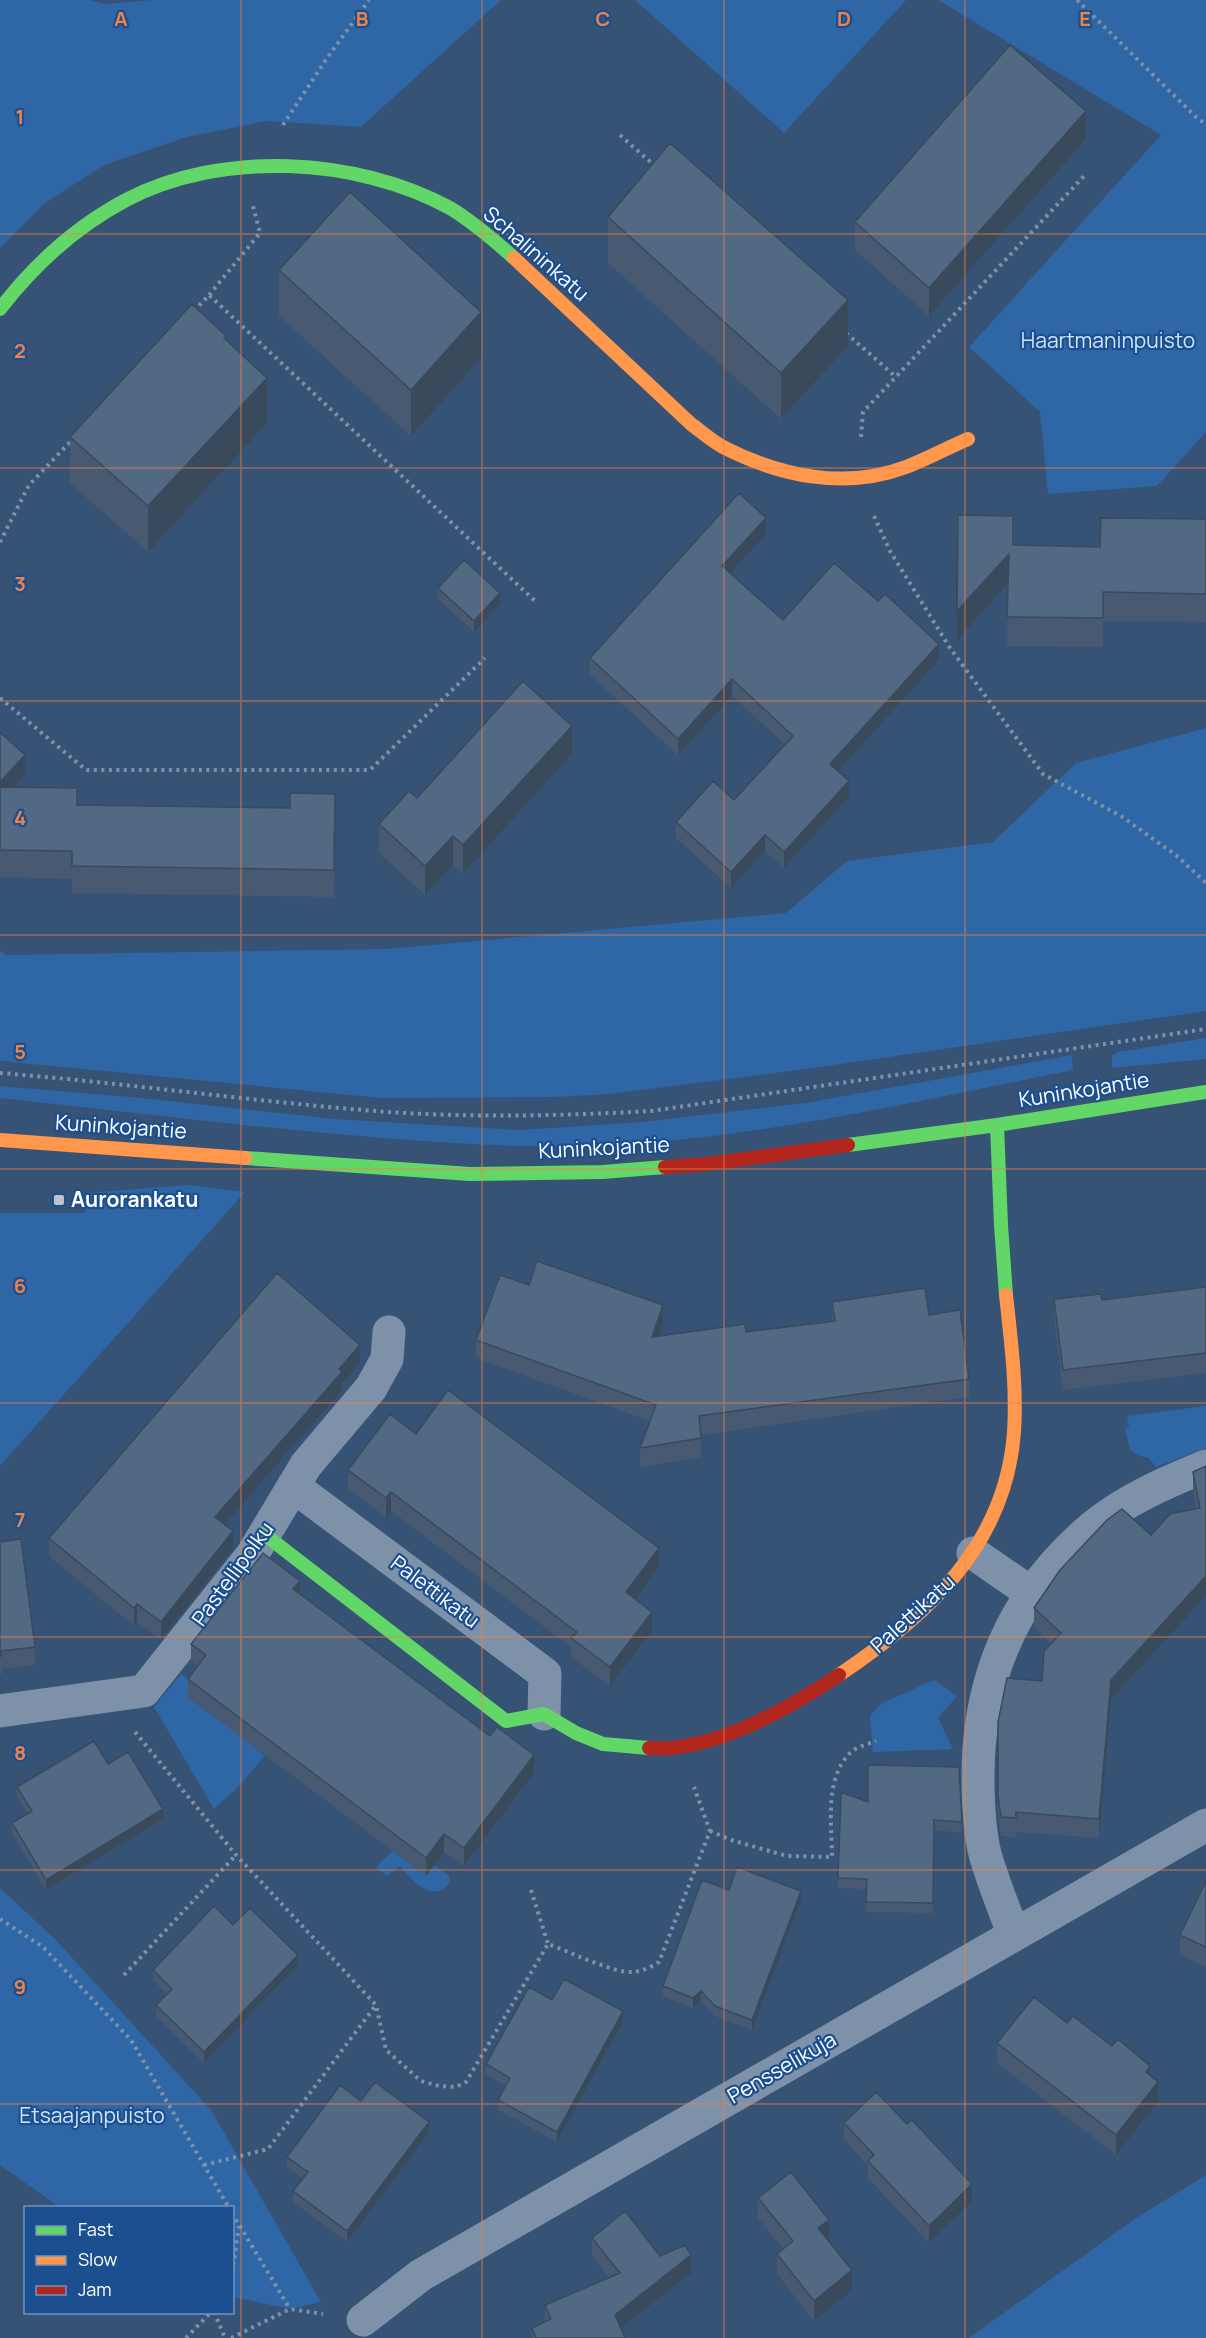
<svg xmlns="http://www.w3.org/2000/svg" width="1206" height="2338" viewBox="0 0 1206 2338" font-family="Manrope,sans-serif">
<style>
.green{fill:#2f66a5}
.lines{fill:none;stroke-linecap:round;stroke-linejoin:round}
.path{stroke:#7d92a8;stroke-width:4;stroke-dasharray:3 4.5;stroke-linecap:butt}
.street{stroke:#7d92a8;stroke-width:33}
.fast{stroke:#63d668;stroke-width:14}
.slow{stroke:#ff974d;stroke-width:14}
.jam{stroke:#b3261e;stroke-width:14}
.wall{fill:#475a72}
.shaded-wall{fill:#394a5c}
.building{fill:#526984;stroke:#394a5c;stroke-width:1.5}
.grid{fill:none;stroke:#ee8249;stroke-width:1.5;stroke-opacity:0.55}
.poi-dot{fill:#b9c2ce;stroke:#1b4f8f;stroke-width:2}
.labels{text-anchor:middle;stroke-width:4.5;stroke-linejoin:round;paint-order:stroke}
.street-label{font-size:21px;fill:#fff;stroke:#1b4f8f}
.park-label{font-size:21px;fill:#cfe3fa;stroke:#1b4f8f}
.poi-label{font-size:21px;font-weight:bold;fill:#fff;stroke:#1b4f8f;text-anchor:start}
.grid-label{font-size:20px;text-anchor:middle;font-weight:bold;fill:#ee8249;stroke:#1b4f8f;stroke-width:4.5;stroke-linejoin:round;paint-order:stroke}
</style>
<rect width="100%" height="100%" fill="#365274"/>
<!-- green -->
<path class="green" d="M0 0H89L106 4 153 0H501L361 127 266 121 187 137 104 165 44 204 0 248Z
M635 0H906L784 133Z
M938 0H1206V432L1157 486 1048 494 1040 412 969 347 1161 135Z
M1206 728V1011L799 1070 609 1094 556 1097 381 1098 0 1061V950L5 955 387 949 786 913 847 861 993 842 1076 763Z
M1206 1038V1059L1112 1068V1056L1117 1052Z
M1072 1055 1073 1070C931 1099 789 1131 644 1143 563 1150 476 1145 395 1139 263 1129 131 1112 0 1098V1086L142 1098 335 1119 520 1130 642 1122 805 1103Z
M188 1185 245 1192 0 1466V1213H85L86 1193Z
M1206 1406V1448L1156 1467 1149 1458 1137 1455 1130 1449 1125 1428 1129 1427 1127 1416Z
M181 1674 196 1686 189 1698 220 1721 261 1736 253 1747 265 1756 236 1789 214 1809 154 1707Z
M934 1680 957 1696 938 1718 953 1749 873 1752 870 1716 882 1703Z
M393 1851 434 1865 449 1876V1883C433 1905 411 1879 400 1866L387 1876 376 1867Z
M0 1888 56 1940 211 2110 321 2302 290 2309 233 2297 232 2208 59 2207 0 2165Z
M1206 2175V2338H969L1136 2218Z"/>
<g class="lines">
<!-- path -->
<path class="path" d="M1077 0 1197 118 1206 124
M283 125 327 58 369 0
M620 135 655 166
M209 295 260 233 253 206
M194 311 209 295 535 601
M846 333 896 377
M861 437 863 412 1085 175
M874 516 890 551 950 648 1043 774 1121 816 1177 856 1206 883
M0 542 29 485 73 439
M0 698 86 770H370L485 658
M0 1073C125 1083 249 1101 375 1111 467 1118 559 1116 651 1111L1206 1029
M135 1732 236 1855 376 2005 386 2050 421 2081 439 2086 456 2087 466 2082 548 1944C568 1951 615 1974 633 1972 643 1971 651 1967 659 1962L710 1831 694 1787
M710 1831 731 1840 787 1856 832 1857C832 1825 824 1779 850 1753 856 1747 868 1744 876 1741
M531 1890 548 1944
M0 1919 43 1947 131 2040 229 2208
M124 1975 236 1855
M204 2165 268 2149 376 2005
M232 2213 290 2309
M232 2273 239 2226
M214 2312 225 2338
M186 2338 211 2312
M231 2338 290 2309 323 2314"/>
<!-- street -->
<path class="street" d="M293 1486 545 1674 544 1714
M973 1553 1031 1593
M0 1711 144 1691 252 1555 306 1465 371 1388 387 1359 389 1332
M1014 1935C1004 1909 993 1882 985 1854 979 1829 978 1803 978 1777 978 1676 1016 1591 1094 1526 1127 1499 1167 1482 1206 1466
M363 2320 421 2275 1206 1825"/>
<!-- fast -->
<path class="fast" d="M0 309C34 265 77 226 126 200 222 150 356 157 450 208 473 222 494 240 514 258
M997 1125 1001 1225 1006 1295
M848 1145 997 1125 1206 1092
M245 1158 470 1174 603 1172 665 1167
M264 1534 506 1721 544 1714 576 1733 603 1744 649 1748"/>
<!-- slow -->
<path class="slow" d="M514 258 691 424C702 432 713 442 725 448 780 476 845 490 906 467 927 459 947 448 968 439
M0 1140 245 1158
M839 1675C927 1616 1006 1545 1014 1432 1017 1387 1011 1341 1006 1295"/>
<!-- jam -->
<path class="jam" d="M665 1167 707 1164 848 1145
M649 1748C712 1753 788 1709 839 1675"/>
</g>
<!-- wall -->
<path class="wall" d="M1086 139 929 316 855 250V222Z
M608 217 848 346 781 419 608 263Z
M279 270 481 358 411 436 279 316Z
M226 340 267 423 148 552 70 483V437Z
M1206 519V622L1103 621V647L1007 646 1008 583 957 640 1013 545 1100 547Z
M766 534 730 573 783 620 939 660 838 771 849 797 784 868 765 851 731 888 676 838V822L734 800 785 744 732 696 678 755 590 675V658Z
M438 588 500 604 474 632 438 599Z
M0 732 25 775 14 787 77 805 290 808 335 794 334 897 72 893V879L0 877Z
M572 754 463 874 453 865 425 895 379 853V824L417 798Z
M529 1285 663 1324 659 1336 746 1332 832 1321V1302L929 1315 969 1379V1397L701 1435V1457L640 1467V1448L650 1421 476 1358V1340Z
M1206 1287V1373L1063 1390 1054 1319V1299L1102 1300Z
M360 1363 342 1384V1390L224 1524 233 1549 161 1639 137 1622 134 1626 49 1556V1538Z
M416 1434 659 1567 635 1599 652 1631 610 1686 571 1657V1647L391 1511 386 1517 348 1489V1470Z
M1206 1466V1596L1111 1699 1099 1838 1016 1832V1837L1001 1836 998 1814V1722L1042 1681 1051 1644 1034 1627V1608L1151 1535 1196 1509 1193 1492V1472Z
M0 1542 35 1647V1665L2 1669V1674H0Z
M300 1594 534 1773 464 1866 444 1852 426 1876 188 1697V1679L197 1666 191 1662V1644Z
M108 1764 163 1819 46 1890 12 1833V1823L27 1813 17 1797V1787Z
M868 1802 962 1822V1833L934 1830 933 1913 866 1912 867 1889 838 1888V1878Z
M1206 1881V1967L1180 1955V1935Z
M729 1890 801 1901 752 2030 715 2016 701 2001 693 2008 663 1996V1986Z
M233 1925 298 1965 204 2063 156 2016V2005L167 1994 153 1980V1970Z
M552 2000 623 2022 557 2142 498 2110V2100L506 2086 486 2074V2064Z
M1067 2023 1150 2076 1158 2102 1116 2155 997 2063V2043Z
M361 2101 429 2132 347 2242 293 2202V2191L303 2179 287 2167V2157Z
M844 2123 972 2201 929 2243 868 2178V2166L844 2140Z
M758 2198 829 2240 828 2241 852 2290 814 2321 777 2274V2254L783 2249 758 2218Z
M592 2238 660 2256 691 2273 621 2328 625 2338H532V2328L545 2322V2305L609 2278 592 2255Z"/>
<!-- shaded-wall -->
<path class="shaded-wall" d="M1086 111V139L929 316V288Z
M848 300V346L781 419V373Z
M481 312V358L411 436V390Z
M267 378V423L148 552V506Z
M766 518V534L722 582V566Z
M1009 554V582L957 640V611Z
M500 593V604L474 632V621Z
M939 644V660L830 780V764Z
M732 679V696L678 755V739Z
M572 726V754L463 874V845Z
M25 755V775L0 802V782Z
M849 781V797L784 868V852Z
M765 835V851L731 888V872Z
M453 836V865L425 895V866Z
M663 1305V1324L652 1356V1337Z
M360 1345V1363L342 1384V1390L215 1535V1517Z
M391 1492V1511L386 1517V1498Z
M233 1531V1549L161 1639V1622Z
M659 1548V1567L626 1612V1592Z
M1206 1576V1596L1111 1699 1099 1838V1819L1111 1680Z
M300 1581V1599L293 1589Z
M137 1604V1622L134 1626V1608Z
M652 1612V1631L610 1686V1667Z
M534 1755V1773L464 1866V1848Z
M163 1809V1819L46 1890V1880Z
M444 1834V1852L426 1876V1858Z
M801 1891V1901L752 2030V2020Z
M298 1955V1965L204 2063V2052Z
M701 1991V2001L693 2008V1998Z
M623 2011V2022L557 2142V2132Z
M1150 2066V2086L1146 2072Z
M1158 2082V2102L1116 2155V2135Z
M429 2122V2132L347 2242V2231Z
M972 2184V2201L929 2243V2226Z
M829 2220V2240L818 2248V2228Z
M691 2255V2273L615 2333V2315Z
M852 2270V2290L814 2321V2301Z"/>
<!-- building -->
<path class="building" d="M1010 45 1086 111 929 288 855 222Z
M670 143 848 300 781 373 608 217Z
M350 192 481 312 411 390 279 270Z
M192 304 226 336 224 338 267 378 148 506 70 437Z
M739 493 766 518 722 566 783 620 834 563 878 601 885 594 939 644 830 764 849 781 784 852 765 835 731 872 676 822 713 781 734 800 793 736 732 679 678 739 590 658Z
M958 515 1013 516V545L1100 547 1101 518 1206 519V594L1103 592V618L1007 617 1009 554 957 611Z
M464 560 500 593 474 621 438 588Z
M523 681 572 726 463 845 453 836 425 866 379 824 409 791 417 798Z
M0 732 25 755 0 782Z
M0 787 77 788V805L290 808V793L335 794 334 870 72 866V851L0 850Z
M537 1261 663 1305 652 1337 745 1324 746 1332 835 1321 832 1302 925 1288 929 1315 960 1310 969 1379 699 1416 701 1438 640 1448 656 1405 476 1340 500 1275 529 1285Z
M277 1273 360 1345 339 1369 342 1372 215 1517 233 1531 161 1622 137 1604 134 1608 49 1538Z
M1206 1287V1353L1063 1370 1054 1299 1101 1294 1102 1300Z
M448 1390 659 1548 626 1592 652 1612 610 1667 571 1638 577 1632 391 1492 386 1498 348 1470 390 1414 416 1434Z
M1206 1466V1576L1111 1680 1099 1819 1016 1812V1818L1001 1817 998 1795V1722L1007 1678 1042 1681 1044 1651 1061 1633 1034 1608 1060 1570 1107 1520 1122 1509 1151 1535 1170 1514 1200 1508 1193 1472Z
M21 1539 35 1647 1 1651 2 1656H0V1542Z
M263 1553 300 1581 293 1589 490 1736 497 1727 534 1755 464 1848 444 1834 426 1858 188 1679 206 1655 191 1644Z
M94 1741 108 1764 128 1752 163 1809 46 1880 12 1823 32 1811 17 1787Z
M868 1765 959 1767 962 1822 934 1820 933 1903 866 1902 867 1879 838 1878 841 1792 868 1802Z
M737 1867 801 1891 752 2020 715 2006 701 1991 693 1998 663 1986 702 1880 729 1890Z
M1206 1881V1947L1180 1935Z
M214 1906 233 1925 250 1908 298 1955 204 2052 156 2005 172 1989 153 1970Z
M564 1979 623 2011 557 2132 498 2100 510 2078 486 2064 529 1987 552 2000Z
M1034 1997 1067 2023 1073 2016 1112 2046 1118 2039 1150 2066 1146 2072 1158 2082 1116 2135 997 2043Z
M375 2082 429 2122 347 2231 293 2191 308 2172 287 2157 340 2085 361 2101Z
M876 2092 907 2124 912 2120 972 2184 929 2226 868 2161 874 2155 844 2123Z
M791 2172 829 2220 818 2228 852 2270 814 2301 777 2254 793 2241 758 2198Z
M625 2211 660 2256 685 2245 691 2255 615 2315 625 2338H536L532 2328 551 2319 545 2305 620 2273 592 2238Z"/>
<!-- grid -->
<path class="grid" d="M241 0V2338M482 0V2338M724 0V2338M965 0V2338M0 234H1206M0 468H1206M0 701H1206M0 935H1206M0 1169H1206M0 1403H1206M0 1637H1206M0 1870H1206M0 2104H1206"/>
<!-- markers -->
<rect class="poi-dot" x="53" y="1194" width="12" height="12" rx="3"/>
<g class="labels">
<!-- street labels -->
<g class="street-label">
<text transform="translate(536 254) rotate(41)" y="7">Schalininkatu</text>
<text transform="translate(1084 1090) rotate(-9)" y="7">Kuninkojantie</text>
<text transform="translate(121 1127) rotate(4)" y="7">Kuninkojantie</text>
<text transform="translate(604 1148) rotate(-3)" y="7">Kuninkojantie</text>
<text transform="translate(233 1574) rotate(-54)" y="7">Pastellipolku</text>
<text transform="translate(435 1592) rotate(37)" y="7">Palettikatu</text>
<text transform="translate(913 1614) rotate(-42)" y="7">Palettikatu</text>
<text transform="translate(782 2068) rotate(-30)" y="7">Pensselikuja</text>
</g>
<!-- park labels -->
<g class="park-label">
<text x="1108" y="348">Haartmaninpuisto</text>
<text x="92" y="2123">Etsaajanpuisto</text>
</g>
<!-- poi labels -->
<g class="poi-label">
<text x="71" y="1207">Aurorankatu</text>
</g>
</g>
<g class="grid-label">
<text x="121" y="26">A</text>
<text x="362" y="26">B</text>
<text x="603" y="26">C</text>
<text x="844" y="26">D</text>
<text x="1085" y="26">E</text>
<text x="20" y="124">1</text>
<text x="20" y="358">2</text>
<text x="20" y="591">3</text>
<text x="20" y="825">4</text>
<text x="20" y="1059">5</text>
<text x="20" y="1293">6</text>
<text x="20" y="1527">7</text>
<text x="20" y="1760">8</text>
<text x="20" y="1994">9</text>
</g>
<!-- legend -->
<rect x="24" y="2206" width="210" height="108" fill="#1b4f8f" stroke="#7695bc" stroke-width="1.5"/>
<rect x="36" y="2226" width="30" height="9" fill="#63d668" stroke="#7695bc" stroke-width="1.5"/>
<text x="78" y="2236" font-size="18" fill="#ffffff">Fast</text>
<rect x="36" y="2256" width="30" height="9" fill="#ff974d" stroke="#7695bc" stroke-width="1.5"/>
<text x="78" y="2266" font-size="18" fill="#ffffff">Slow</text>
<rect x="36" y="2286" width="30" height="9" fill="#b3261e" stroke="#7695bc" stroke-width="1.5"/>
<text x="78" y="2296" font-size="18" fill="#ffffff">Jam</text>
</svg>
